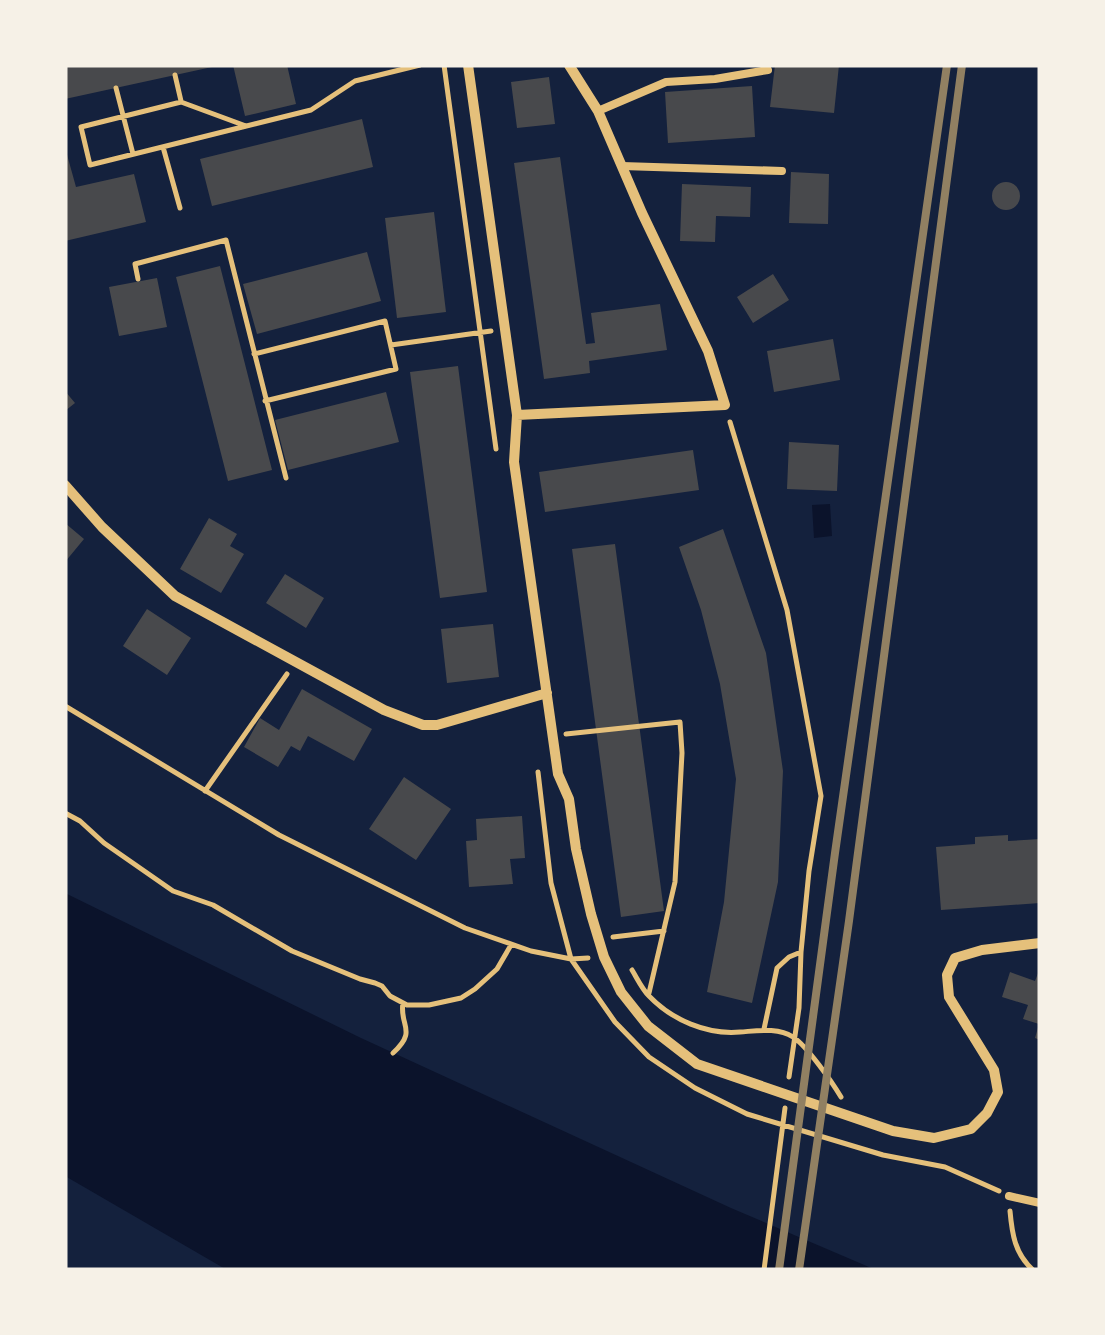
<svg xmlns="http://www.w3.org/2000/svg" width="1105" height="1335" viewBox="0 0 1105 1335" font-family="'DM Sans',sans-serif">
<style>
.water{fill:#0b132b}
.building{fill:#48494c}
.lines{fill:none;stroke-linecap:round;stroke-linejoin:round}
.path{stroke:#e5c07b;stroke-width:5}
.service{stroke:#e5c07b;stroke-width:8}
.minor{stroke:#e5c07b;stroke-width:10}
.rail{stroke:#918062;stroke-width:8}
</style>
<rect width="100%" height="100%" fill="#14213d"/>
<!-- water -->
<path class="water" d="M830 504 832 536 814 538 812 505Z
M65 893 361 1038 731 1208 876 1270H227L65 1176Z"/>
<!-- building -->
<path class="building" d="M65 65H212V67L65 99Z
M233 65H287L296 104 245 116Z
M775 65H839L834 113 770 107Z
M549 77 555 124 517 128 511 82Z
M752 86 755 137 668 143 665 92Z
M362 119 373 167 212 206 200 159Z
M66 151 76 187 134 174 146 222 65 241Z
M560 157 586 344 595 343 591 313 660 304 667 350 589 361 590 373 544 379 514 163Z
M791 172 829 174 828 224 789 223Z
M992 196a14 14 0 1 1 28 0a14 14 0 1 1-28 0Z
M682 184 751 187 750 217 716 216 715 242 680 241Z
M434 212 446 312 397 318 385 218Z
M367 252 381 301 257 334 243 284Z
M220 266 272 470 228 481 176 277Z
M773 274 789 300 753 323 737 297Z
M157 278 167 327 119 336 109 287Z
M833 339 840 380 774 392 767 351Z
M458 366 487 592 440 598 410 372Z
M65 391 75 403 65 411Z
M386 392 399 442 288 470 275 420Z
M789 442 839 445 837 491 787 489Z
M693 450 699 490 545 512 539 472Z
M209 518 237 534 230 546 244 554 221 593 180 569Z
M65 523 84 539 65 562Z
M723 529 766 653 783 771 778 882 752 1003 707 992 724 902 736 779 720 684 701 610 679 547Z
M615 544 664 911 621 917 572 549Z
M285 574 324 598 306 628 266 603Z
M147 609 191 638 167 675 123 646Z
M493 624 499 677 447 683 441 629Z
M302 689 372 729 354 761 308 736 300 751 291 746 278 767 244 747 260 718 279 730Z
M404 777 451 809 416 860 369 829Z
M522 816 525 858 510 859 513 884 469 887 466 841 477 840 476 819Z
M1008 835V841L1040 839V903L941 910 936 847 975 844V837Z
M1040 968V1040L1035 1038 1039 1024 1023 1019 1028 1005 1002 997 1010 972 1035 981Z"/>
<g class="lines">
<!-- path -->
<path class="path" d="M444 65 496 449
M175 75 181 101
M116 88 133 154
M246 126 181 102 81 127 90 165 311 110 355 81 420 65
M163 147 180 208
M138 279 135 264 226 240 286 478
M391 345 491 331
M254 354 385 321 396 369 265 401
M730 422 787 610 821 796 809 871 801 952 799 1008 789 1077
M65 706 279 835 465 928 531 951 571 959 588 958
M566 734 680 722 682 753 675 882 649 993
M538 772 551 883 571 959 615 1022 649 1057 695 1088 747 1114 883 1155 945 1167 999 1191
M205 791 287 674
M65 813 80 821 104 843 173 891 213 905 292 951 360 979 375 983 382 986 390 996 407 1005H429L461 998 475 989 497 969 511 945
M613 937 664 931
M632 970C637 978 642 989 649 996 672 1020 707 1035 740 1032 756 1031 778 1027 793 1037 807 1046 832 1082 841 1097
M764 1029 777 968 789 957 801 952
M393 1053C418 1030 399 1026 403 1003
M1010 1211C1012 1234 1015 1254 1033 1270
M764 1270 785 1108"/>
<!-- service -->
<path class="service" d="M598 111 666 82 715 79 768 70
M622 166 782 171
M1009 1196 1040 1203"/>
<!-- minor -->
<path class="minor" d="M468 65 517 415 514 462 558 774 569 799 576 849 591 914 604 957 621 992 648 1026 697 1064 893 1131 934 1138 971 1129 987 1113 998 1092 994 1070 949 997 947 975 955 958 982 950 1040 943
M517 415 725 405 708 351 642 213 598 111 569 65
M65 485 102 527 175 596 384 710 423 725H437L547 693"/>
<!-- rail -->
<path class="rail" d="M779 1270 835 853 947 65
M799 1270 849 921 962 65"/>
</g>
<!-- border -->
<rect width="1105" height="1335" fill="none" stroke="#f6f1e7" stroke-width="135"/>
</svg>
